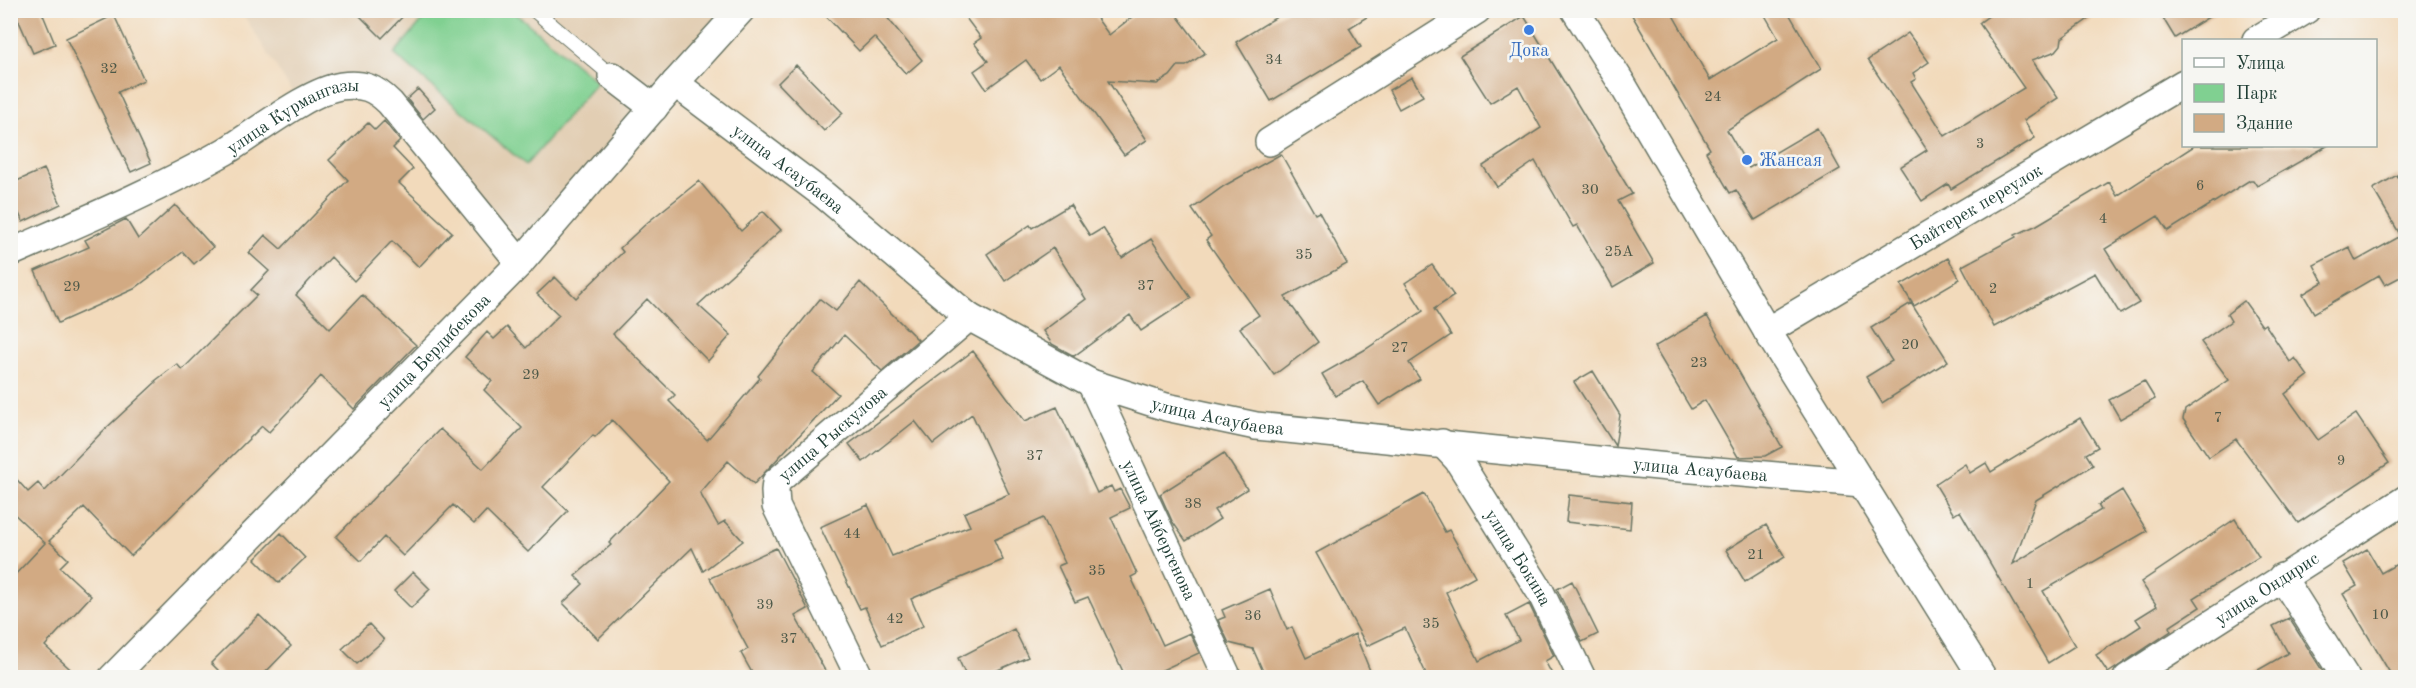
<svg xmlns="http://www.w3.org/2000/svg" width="2416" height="688" viewBox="0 0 2416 688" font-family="'Old Standard TT',serif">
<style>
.built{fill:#e2ceb3}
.green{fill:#80d091;stroke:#508662;stroke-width:1.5}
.building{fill:#d2aa83}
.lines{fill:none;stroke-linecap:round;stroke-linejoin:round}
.lane-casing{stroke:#697463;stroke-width:16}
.street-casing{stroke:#697463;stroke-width:30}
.lane{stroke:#fff;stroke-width:14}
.street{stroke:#fff;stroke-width:27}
.shop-dot{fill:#3f7fe0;stroke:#f6f6f2;stroke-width:2}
.labels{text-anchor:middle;stroke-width:5;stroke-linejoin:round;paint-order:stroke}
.number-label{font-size:15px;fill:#4c5848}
.shop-label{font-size:18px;fill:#366cbe;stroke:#f6f6f2}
.street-label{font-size:18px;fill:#1f3d34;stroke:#f6f6f2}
</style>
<rect width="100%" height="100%" fill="#f6f6f2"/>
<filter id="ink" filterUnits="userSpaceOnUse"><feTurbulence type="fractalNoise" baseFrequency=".0167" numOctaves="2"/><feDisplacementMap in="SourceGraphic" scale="12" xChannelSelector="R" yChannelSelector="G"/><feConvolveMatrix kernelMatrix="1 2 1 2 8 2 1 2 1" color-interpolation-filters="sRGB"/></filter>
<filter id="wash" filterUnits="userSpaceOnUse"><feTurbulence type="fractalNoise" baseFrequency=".008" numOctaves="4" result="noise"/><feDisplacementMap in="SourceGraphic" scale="24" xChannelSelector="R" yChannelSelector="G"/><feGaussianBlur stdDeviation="1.35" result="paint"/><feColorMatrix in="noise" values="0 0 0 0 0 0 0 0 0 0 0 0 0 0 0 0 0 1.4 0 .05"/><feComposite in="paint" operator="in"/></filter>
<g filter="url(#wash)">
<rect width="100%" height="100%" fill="#f2dabb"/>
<!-- built -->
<path class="built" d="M241 11H730L522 240 374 90 294 95Z"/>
<!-- green -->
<path class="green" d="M431 10 513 11 597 82 526 165 394 54Z"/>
<g id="blocks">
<!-- building -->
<path class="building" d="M14 10H41L55 44 33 53Z
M354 10H409L382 38Z
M820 10H881L922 60 906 74 874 37 859 51Z
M960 10H1091L1109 35 1141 10H1173L1205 53 1186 66H1178L1170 76 1157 84 1108 81 1147 140 1124 155 1059 65 1040 79 1026 60 986 89 974 71 988 61 974 43 981 38Z
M1288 10H1378L1349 28 1361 47 1271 101 1236 42Z
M1629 10H1670L1710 80 1778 38 1762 10H1787L1821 69 1727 130 1749 168 1817 128 1840 169 1755 220 1736 190 1730 193 1706 152 1710 149Z
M1997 10H2101L2062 38 2061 45 2056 51 2032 60 2058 98 2024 120 2035 138 1951 189 1948 184 1922 201 1900 167 1927 150 1868 60 1908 33 1929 62 1913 73 1916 79 1911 82 1945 136 2024 88 1979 23Z
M2158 10H2220L2175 38Z
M114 15 144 80 118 92 151 163 131 172 66 38Z
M1524 16 1632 194 1618 201 1654 263 1613 287 1577 225 1573 227 1535 161 1497 187 1483 166 1541 128 1518 86 1490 103 1460 56Z
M796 65 843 113 824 131 778 83Z
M1412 77 1423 96 1399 109 1389 90Z
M418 89 435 108 423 119 407 99Z
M384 121 400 141 393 148 413 169 399 183 452 232 419 267 392 241 354 281 331 257 296 295 330 329 362 295 416 345 354 409 321 376 269 432 262 426 131 556 84 507 49 541 68 559 60 567 91 596 45 646 80 678H10V580L45 543 10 510V472L28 492 38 483 45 491 101 433 156 382 155 381 177 364 182 370 257 295 251 290 269 271 249 253 265 235 281 249 348 180 329 160 368 123 375 130Z
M2194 146H2327L2257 186 2253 180H2250L2168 231 2158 216 2105 249 2139 303 2120 314 2095 273 1994 327 1962 266 2016 237 2015 235 2037 225 2109 182 2117 196Z
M1281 154 1315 214 1319 212 1347 264 1285 297 1318 342 1274 375 1240 328 1259 315 1206 240 1211 236 1192 209 1224 186Z
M44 169 61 204 23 222 10 194V184Z
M2397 175 2406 190V274L2385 285 2379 275 2314 313 2303 294 2323 282 2314 265 2349 247 2356 261 2401 236 2373 189Z
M699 181 741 231 763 211 781 230 698 305 731 335 708 361 647 299 613 334 675 395 669 401 707 440 760 378 758 376 820 299 836 311 860 282 918 340 882 371 844 335 813 372 838 394 754 484 728 461 700 493 718 525 725 521 743 541 703 571 692 548 598 639 563 603 583 584 575 576 611 545 609 543 669 481 612 420 595 437 593 435 543 487 568 511 528 552 486 511 474 524 453 505 403 556 384 537 361 561 336 537 440 429 483 469 522 428 484 390 492 381 465 357 487 332 494 339 507 327 526 348 559 315 537 294 555 277 576 298 623 252 620 248 648 222Z
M175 205 213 247 194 264 183 252 134 289 58 323 35 271 89 247 85 240 126 219 138 239Z
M1070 205 1090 236 1103 228 1122 258 1151 239 1191 298 1141 331 1130 315 1074 356 1052 344 1043 331 1086 299 1053 248 1005 281 987 254 1030 225 1032 228Z
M1948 258 1960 279 1914 306 1901 285Z
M1432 265 1454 296 1434 309 1451 335 1409 363 1420 379 1379 405 1363 381 1335 396 1322 374 1366 349 1423 311 1405 283Z
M2244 301 2262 326 2265 324 2290 362 2295 358 2308 376 2285 394 2318 440 2356 414 2389 463 2298 523 2236 439 2209 457 2183 419 2185 410 2229 380 2201 342 2231 321 2227 314Z
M1911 303 1948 361 1882 403 1866 377 1892 361 1871 328Z
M1707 316 1782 447 1765 456 1738 457 1705 400 1691 409 1654 347Z
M973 351 1025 421 1057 407 1097 493 1111 486 1114 492 1120 489 1130 508 1111 517 1137 574 1131 577 1163 645 1190 633 1199 653 1145 678H1126L1088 597 1075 602 1058 566 1065 563 1043 518 994 540 1003 560 911 599 923 626 882 645 865 607 860 609 820 527 868 505 892 556 970 526 964 513 1009 494 972 414 933 444 915 421 863 462 849 444Z
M1593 371 1620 415 1615 446 1574 382Z
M2144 381 2155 399 2120 419 2109 400Z
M2080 418 2098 447 2086 454 2093 465 2036 500 2013 564 2101 510 2098 505 2122 490 2147 531 2043 591 2075 646 2048 663 1960 511 1954 515 1935 484 1965 464 1970 473 1986 463 1991 472Z
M1224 453 1247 489 1214 510 1220 519 1186 541 1172 521 1160 494Z
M1424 494 1445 532 1449 530 1475 576 1446 592 1479 661 1519 640 1506 616 1529 604 1554 656 1545 661 1554 678H1428L1405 628 1367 646 1316 553Z
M1569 495 1632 502 1630 529 1566 522Z
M2235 519 2259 557 2194 598 2200 607 2169 627 2171 631 2108 673 2096 655 2141 626 2136 619 2157 606 2141 582Z
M1766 525 1785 557 1745 582 1726 550Z
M281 533 305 558 279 583 255 559Z
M776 548 808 609 795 616 829 678H755L741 653 748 649 710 578Z
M2367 549 2381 573 2406 559V678H2393L2343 594 2357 586 2343 563Z
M413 572 430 589 411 608 394 591Z
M1572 581 1598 634 1582 642 1557 589Z
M1270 589 1287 630 1292 627 1306 658 1355 634 1373 678H1266L1253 649 1229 643 1218 620 1225 617 1222 610Z
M259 615 291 646 260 678H226L211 663Z
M2289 618 2327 678H2244L2288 653 2273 626Z
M369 624 384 640 357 664 342 649Z
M1014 629 1028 657 979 678H967L958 658Z"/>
</g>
</g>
<g filter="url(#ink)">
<use href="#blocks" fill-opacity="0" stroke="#697463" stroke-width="1.5"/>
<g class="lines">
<!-- lane casing -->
<g class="lane-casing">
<path id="lane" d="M534 10 612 76"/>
</g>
<!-- street casing -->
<g class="street-casing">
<g id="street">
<path d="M1575 10 1621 82 1767 331 1983 678"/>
<path d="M2256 40 2306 10"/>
<path d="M612 76 654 108"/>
<path id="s1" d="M675 83 824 195 969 317 1091 383 1166 407 1256 426 1668 467 1862 483"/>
<path d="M1269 142 1477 10"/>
<path id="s2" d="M10 253C83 221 157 190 226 151 256 133 308 91 341 86 363 83 375 88 390 103L520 263"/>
<path id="s3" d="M1767 331 2184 83"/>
<path id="s4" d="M1091 383 1228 678"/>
<path id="s5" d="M1442 443 1458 460 1541 593 1582 678"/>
<path d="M2282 577 2346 678"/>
<path id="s6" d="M112 678 520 263 675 83 741 10"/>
<path id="s7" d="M860 678 776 506 775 491 776 482 969 317"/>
<path id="s8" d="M2127 678 2406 499"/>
</g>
</g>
<!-- lane -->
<use href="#lane" class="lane"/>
<!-- street -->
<use href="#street" class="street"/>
</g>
</g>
<!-- markers -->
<g class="shop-dot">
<circle cx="1529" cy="30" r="6"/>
<circle cx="1747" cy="160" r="6"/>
</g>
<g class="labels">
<!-- number labels -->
<g class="number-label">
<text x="1274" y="64">34</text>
<text x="109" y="73">32</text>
<text x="1713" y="101">24</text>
<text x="1980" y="148">3</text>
<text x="2200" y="190">6</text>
<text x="1590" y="194">30</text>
<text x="2103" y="223">4</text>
<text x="1619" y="256">25А</text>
<text x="1304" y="259">35</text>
<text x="1146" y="290">37</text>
<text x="72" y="291">29</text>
<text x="1993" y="293">2</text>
<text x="1910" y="349">20</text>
<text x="1400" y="352">27</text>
<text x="1699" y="367">23</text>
<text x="531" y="379">29</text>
<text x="2218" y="422">7</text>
<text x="1035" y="460">37</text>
<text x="2341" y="465">9</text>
<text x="1193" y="508">38</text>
<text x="852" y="538">44</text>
<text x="1756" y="559">21</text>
<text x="1097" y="575">35</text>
<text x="2030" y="588">1</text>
<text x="765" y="609">39</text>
<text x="2380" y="619">10</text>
<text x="1253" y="620">36</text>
<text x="895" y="623">42</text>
<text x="1431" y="628">35</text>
<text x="789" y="643">37</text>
</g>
<!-- shop labels -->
<g class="shop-label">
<text x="1529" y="56">Дока</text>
<text x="1759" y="166" text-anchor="start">Жансая</text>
</g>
<!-- street labels -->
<g class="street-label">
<text dy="6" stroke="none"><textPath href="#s2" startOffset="316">улица Курмангазы</textPath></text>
<text dy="6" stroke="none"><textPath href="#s1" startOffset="142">улица Асаубаева</textPath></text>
<text dy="6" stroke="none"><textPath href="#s3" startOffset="243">Байтерек переулок</textPath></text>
<text dy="6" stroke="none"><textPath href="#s6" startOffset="459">улица Бердибекова</textPath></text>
<text dy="6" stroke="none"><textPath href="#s1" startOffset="646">улица Асаубаева</textPath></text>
<text dy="6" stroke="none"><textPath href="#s7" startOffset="290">улица Рыскулова</textPath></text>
<text dy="6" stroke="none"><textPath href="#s1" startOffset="1132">улица Асаубаева</textPath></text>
<text dy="6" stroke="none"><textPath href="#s4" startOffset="162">улица Айбергенова</textPath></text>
<text dy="6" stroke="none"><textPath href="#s5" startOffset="138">улица Бокина</textPath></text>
<text dy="6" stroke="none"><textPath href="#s8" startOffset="166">улица Ондирис</textPath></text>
</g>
</g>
<!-- margin -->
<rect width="2416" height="688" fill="none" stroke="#f6f6f2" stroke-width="36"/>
<!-- legend -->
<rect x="2182" y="39" width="195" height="108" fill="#f6f6f2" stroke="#a0aca6" stroke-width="1.5"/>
<rect x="2194" y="58" width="30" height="9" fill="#ffffff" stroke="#a0aca6" stroke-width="1.5"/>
<text x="2236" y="69" font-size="18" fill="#1f3d34">Улица</text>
<rect x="2194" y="84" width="30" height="18" fill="#80d091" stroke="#a0aca6" stroke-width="1.5"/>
<text x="2236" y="99" font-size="18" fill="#1f3d34">Парк</text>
<rect x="2194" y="114" width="30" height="18" fill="#d2aa83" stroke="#a0aca6" stroke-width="1.5"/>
<text x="2236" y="129" font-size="18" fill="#1f3d34">Здание</text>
</svg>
